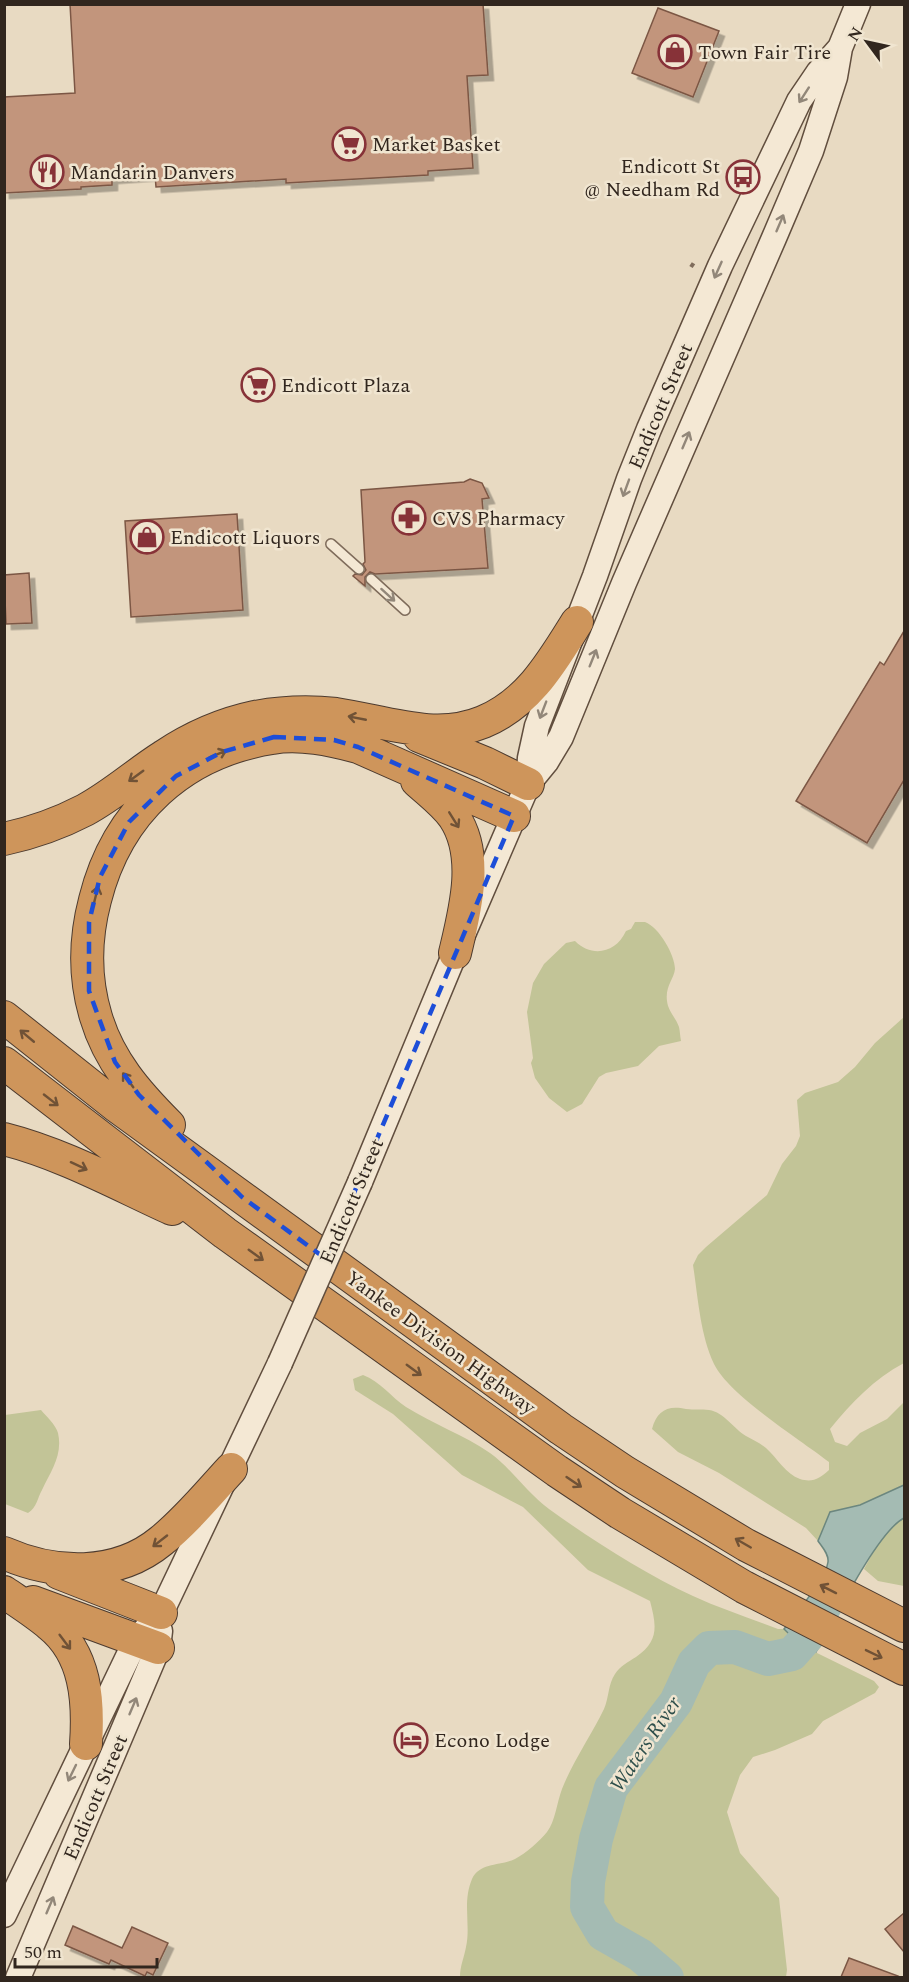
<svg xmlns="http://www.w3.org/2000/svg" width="909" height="1982" viewBox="0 0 909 1982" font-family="Spectral,serif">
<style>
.green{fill:#c2c497}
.water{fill:#a4bbb3;stroke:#6c877f;stroke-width:1.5}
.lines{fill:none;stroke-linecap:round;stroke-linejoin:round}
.river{stroke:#a4bbb3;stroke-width:34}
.building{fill:#c2957c;stroke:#7c5744;stroke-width:1.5;filter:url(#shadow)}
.lane-casing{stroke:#7f6c5b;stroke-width:12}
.secondary-casing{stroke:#614e3e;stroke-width:27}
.highway-casing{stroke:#4d3b2f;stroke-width:34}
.path{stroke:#7f6c5b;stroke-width:4;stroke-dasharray:4.5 3;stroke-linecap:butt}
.lane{stroke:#f4e8d4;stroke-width:9}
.secondary{stroke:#f4e8d4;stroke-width:24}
.highway{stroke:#ce955b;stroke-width:32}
.secondary-bridge-casing{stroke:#614e3e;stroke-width:27;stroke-linecap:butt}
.secondary-bridge{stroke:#f4e8d4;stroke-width:24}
.oneway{stroke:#928779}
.oneway2{stroke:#705236}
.marked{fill:none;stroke:#1d4ed8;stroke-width:4.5;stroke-dasharray:12 8;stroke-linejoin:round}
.labels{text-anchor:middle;stroke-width:5;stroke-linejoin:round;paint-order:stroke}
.poi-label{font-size:20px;fill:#31261e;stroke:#f0e5d0;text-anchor:start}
.street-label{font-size:20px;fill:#31261e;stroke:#f0e5d0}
.water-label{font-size:21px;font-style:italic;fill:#2e4f4b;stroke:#f0e5d0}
</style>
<defs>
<filter id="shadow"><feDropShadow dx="5.5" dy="5.5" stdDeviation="0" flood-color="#0004"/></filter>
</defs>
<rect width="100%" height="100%" fill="#e8dac2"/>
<!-- green -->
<path class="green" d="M635 922C637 922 643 922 645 922 659 927 675 955 675 969 674 979 665 986 667 1001 668 1011 676 1018 679 1027 680 1031 680 1036 681 1041L659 1046 638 1066 606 1073 599 1077 582 1104 567 1112 549 1098 535 1078 531 1063 533 1058 527 1012 533 983 544 964 566 943 575 941C592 958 616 953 626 931L631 929Z
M904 1017V1363C874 1379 852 1402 830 1429L835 1442 847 1446 860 1433 887 1419 904 1402V1485L860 1505 830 1512 818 1541 806 1528 719 1473 678 1452 652 1429C657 1411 667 1405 686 1409 694 1410 701 1409 709 1410 724 1412 734 1429 746 1436 753 1440 760 1443 766 1448 777 1458 786 1474 800 1479 813 1483 820 1478 829 1470V1462C799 1439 729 1395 714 1364 700 1334 698 1297 693 1265L698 1255 706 1247 767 1195 782 1164 796 1146 800 1136 797 1100 805 1093 838 1082 855 1067 875 1043Z
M363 1375C380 1381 391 1397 406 1407 433 1424 464 1435 490 1453 512 1469 527 1493 549 1509 592 1540 645 1574 693 1596 721 1609 750 1618 778 1629H784L794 1639 817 1653 874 1681 879 1687 875 1693 823 1721 812 1734 775 1750 753 1757 740 1775 727 1812 740 1853 779 1898 787 1970 786 1977H460C460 1966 464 1958 466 1947 471 1924 462 1903 472 1879 480 1862 501 1866 515 1859 526 1853 539 1842 547 1832 555 1822 557 1802 562 1789 573 1761 591 1736 604 1709 609 1698 608 1684 615 1674 620 1666 628 1662 636 1657 660 1641 656 1624 650 1601L588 1570 523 1507 462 1475 393 1414 355 1390 353 1379Z
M41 1410C46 1416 56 1425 58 1433 63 1455 51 1471 42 1490 37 1499 37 1507 28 1513L5 1504V1415Z
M904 1518V1586L878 1581 864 1569C874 1551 885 1528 904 1518Z"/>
<!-- water -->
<path class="water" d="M904 1485V1518C877 1532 833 1622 816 1652L794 1639 784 1629C795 1614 826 1579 828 1562 829 1554 822 1547 818 1541L830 1512 860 1505Z"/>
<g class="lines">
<!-- river -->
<path class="river" d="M667 1978 640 1955 603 1934 587 1907 588 1882 596 1839 611 1788 676 1702 694 1663 709 1648 735 1647 768 1659 792 1654 808 1636 826 1604"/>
</g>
<!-- building -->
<path class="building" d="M70 4H483L488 75 467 76 473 168 428 171V175L286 183V179L156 187 155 175 112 178V185L81 187V189L4 193V97L75 93Z
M658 8 719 31 693 97 632 73Z
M470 479 482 483 489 498 482 499 488 568 375 574 370 572 365 577V586L353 576 355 574 362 575 366 570 363 564 365 562 361 490 464 482Z
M237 514 243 610 131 617 125 521Z
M29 573 32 623 6 624 4 575Z
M904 631V780L867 843 796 801 880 662 884 665Z
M904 1913V1952L885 1929Z
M73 1926 122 1948 132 1927 168 1943 153 1975 147 1972 145 1976 111 1960 109 1964 65 1945Z
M849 1958 898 1976 897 1977H841Z"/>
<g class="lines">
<!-- lane casing -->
<g class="lane-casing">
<path id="lane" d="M331 544 359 569
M371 579 405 610"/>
</g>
<!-- secondary casing -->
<g class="secondary-casing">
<path id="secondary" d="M528 784 530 758 537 726 595 576 629 479 649 429 720 266 799 101 818 73 840 48
M360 1182 455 953 528 784 546 762 561 737 624 583 774 238 811 151 835 77 840 48 858 4
M4 1915 136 1640 161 1613 280 1363
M18 1978 158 1648 160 1631"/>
</g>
<!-- highway casing -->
<g class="highway-casing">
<path id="highway" d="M419 736 485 763 528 784
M417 781C429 792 444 803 454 817 480 856 465 911 455 953
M4 839C32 833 60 823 85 810 113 795 137 773 164 756 191 738 222 724 255 717 282 712 308 711 336 714 384 721 435 742 483 722 529 703 552 662 577 622
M4 1017 115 1105 561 1429 625 1472 746 1545 904 1626
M4 1063 225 1233 557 1471 620 1513 744 1587 904 1669
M169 1125C137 1093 109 1061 96 1017 84 978 85 938 95 900 117 812 182 752 272 738 300 733 331 740 358 747L514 816
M4 1139C63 1154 117 1184 172 1209
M4 1553C54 1575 116 1578 161 1541 187 1520 208 1494 231 1469
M59 1573 161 1613
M4 1592C20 1603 36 1613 50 1625 86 1654 89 1701 86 1744
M33 1602 158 1648"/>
</g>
<!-- path -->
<path class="path" d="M691 267 695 261"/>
<!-- lane -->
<use href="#lane" class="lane"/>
<!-- secondary -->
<use href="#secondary" class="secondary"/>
<!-- highway -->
<use href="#highway" class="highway"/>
<!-- secondary-bridge casing -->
<g class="secondary-bridge-casing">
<path id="secondary-bridge" d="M280 1363 360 1182"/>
</g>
<!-- secondary-bridge -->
<use href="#secondary-bridge" class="secondary-bridge"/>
</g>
<!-- one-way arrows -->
<defs><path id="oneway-shaft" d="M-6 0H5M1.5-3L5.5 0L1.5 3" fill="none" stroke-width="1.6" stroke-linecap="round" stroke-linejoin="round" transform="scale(1.5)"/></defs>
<g class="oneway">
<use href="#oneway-shaft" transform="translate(804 95) rotate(123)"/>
<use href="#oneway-shaft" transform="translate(780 223) rotate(-67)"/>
<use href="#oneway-shaft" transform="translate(718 270) rotate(114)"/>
<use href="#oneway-shaft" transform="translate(686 440) rotate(-67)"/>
<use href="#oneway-shaft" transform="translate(626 488) rotate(110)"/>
<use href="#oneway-shaft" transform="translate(388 595) rotate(42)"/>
<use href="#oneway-shaft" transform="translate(593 658) rotate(-68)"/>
<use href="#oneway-shaft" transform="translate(543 710) rotate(111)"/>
<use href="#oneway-shaft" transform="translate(133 1706) rotate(-67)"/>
<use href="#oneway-shaft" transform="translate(72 1773) rotate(116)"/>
<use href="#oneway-shaft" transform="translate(50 1905) rotate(-67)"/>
</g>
<g class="oneway2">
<use href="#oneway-shaft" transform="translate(357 718) rotate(-169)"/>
<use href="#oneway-shaft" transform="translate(218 754) rotate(-22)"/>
<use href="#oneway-shaft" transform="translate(136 776) rotate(144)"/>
<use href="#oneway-shaft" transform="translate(454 820) rotate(58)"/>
<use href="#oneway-shaft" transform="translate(96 895) rotate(-76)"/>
<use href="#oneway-shaft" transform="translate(27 1036) rotate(-140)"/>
<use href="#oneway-shaft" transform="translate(128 1080) rotate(-126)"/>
<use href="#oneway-shaft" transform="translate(51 1100) rotate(38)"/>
<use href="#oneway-shaft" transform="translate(79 1166) rotate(25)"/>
<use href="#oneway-shaft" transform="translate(256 1255) rotate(36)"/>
<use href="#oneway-shaft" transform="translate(414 1370) rotate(36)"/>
<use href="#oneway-shaft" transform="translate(574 1482) rotate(34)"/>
<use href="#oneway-shaft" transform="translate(160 1541) rotate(142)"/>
<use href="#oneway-shaft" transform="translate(743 1543) rotate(-150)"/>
<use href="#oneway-shaft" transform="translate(828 1589) rotate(-153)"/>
<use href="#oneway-shaft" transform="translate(65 1642) rotate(53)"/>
<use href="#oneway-shaft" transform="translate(874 1654) rotate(26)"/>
</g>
<!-- marked area -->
<path class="marked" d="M274 737 334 740 358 747 514 816 326 1259 242 1197 139 1095 115 1062 89 991V922L100 877 129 822 176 776 222 752Z"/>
<!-- icons -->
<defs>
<g id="shop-ring" transform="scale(1.725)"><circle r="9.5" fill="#f0e5d0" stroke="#873238" stroke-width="1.5"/><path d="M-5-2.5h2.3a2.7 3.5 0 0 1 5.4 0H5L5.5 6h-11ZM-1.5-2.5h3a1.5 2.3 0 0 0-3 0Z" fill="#873238"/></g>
<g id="supermarket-ring" transform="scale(1.725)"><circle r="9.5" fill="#f0e5d0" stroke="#873238" stroke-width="1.5"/><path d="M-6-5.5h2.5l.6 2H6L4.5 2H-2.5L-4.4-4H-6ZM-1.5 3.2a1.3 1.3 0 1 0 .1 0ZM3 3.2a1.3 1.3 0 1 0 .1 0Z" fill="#873238"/></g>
<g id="restaurant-ring" transform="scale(1.725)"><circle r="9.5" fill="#f0e5d0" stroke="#873238" stroke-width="1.5"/><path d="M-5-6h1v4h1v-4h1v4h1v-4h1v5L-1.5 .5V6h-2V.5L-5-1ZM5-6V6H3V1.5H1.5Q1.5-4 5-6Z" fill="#873238"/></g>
<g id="bus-ring" transform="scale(1.725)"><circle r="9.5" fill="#f0e5d0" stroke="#873238" stroke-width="1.5"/><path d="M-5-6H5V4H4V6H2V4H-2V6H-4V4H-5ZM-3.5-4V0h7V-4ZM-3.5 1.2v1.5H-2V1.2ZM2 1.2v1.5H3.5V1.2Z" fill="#873238"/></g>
<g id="pharmacy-ring" transform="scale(1.725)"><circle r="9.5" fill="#f0e5d0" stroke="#873238" stroke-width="1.5"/><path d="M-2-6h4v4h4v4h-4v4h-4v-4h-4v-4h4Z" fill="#873238"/></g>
<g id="hotel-ring" transform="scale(1.725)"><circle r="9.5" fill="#f0e5d0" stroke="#873238" stroke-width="1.5"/><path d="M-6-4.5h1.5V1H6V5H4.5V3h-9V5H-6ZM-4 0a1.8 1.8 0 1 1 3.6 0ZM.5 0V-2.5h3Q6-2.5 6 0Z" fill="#873238"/></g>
</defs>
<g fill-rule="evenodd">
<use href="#shop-ring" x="675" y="52"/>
<use href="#supermarket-ring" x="349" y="144"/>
<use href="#restaurant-ring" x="47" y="172"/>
<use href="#bus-ring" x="743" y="177"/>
<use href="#supermarket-ring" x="258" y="385"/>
<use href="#pharmacy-ring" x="409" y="518"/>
<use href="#shop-ring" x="147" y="537"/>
<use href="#hotel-ring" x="411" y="1740"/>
</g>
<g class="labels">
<!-- poi labels -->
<g class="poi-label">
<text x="698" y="59">Town Fair Tire</text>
<text x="372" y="151">Market Basket</text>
<text x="720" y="173" text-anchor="end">Endicott St<tspan x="720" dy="23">@ Needham Rd</tspan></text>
<text x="70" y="179">Mandarin Danvers</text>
<text x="281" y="392">Endicott Plaza</text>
<text x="432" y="525">CVS Pharmacy</text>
<text x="170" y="544">Endicott Liquors</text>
<text x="434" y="1747">Econo Lodge</text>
</g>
<!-- street labels -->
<g class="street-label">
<text transform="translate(660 406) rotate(-67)" y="7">Endicott Street</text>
<text transform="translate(351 1201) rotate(-67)" y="7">Endicott Street</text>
<text transform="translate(441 1342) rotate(36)" y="7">Yankee Division Highway</text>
<text transform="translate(95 1797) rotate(-67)" y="7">Endicott Street</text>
</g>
<!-- water labels -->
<g class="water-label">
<text transform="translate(645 1744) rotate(-56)" y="7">Waters River</text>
</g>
</g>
<!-- border -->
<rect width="909" height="1982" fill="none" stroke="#31261e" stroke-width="12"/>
<!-- north arrow -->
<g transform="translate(867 42) rotate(303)" stroke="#f0e5d0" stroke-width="4.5" paint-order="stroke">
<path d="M0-4.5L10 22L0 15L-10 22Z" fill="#31261e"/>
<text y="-9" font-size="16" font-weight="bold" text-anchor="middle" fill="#31261e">N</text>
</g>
<!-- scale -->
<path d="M15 1958v9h142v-9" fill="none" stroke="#31261e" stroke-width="3"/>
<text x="24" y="1958" font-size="18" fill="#31261e" stroke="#f0e5d0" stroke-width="4.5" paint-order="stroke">50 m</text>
</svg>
